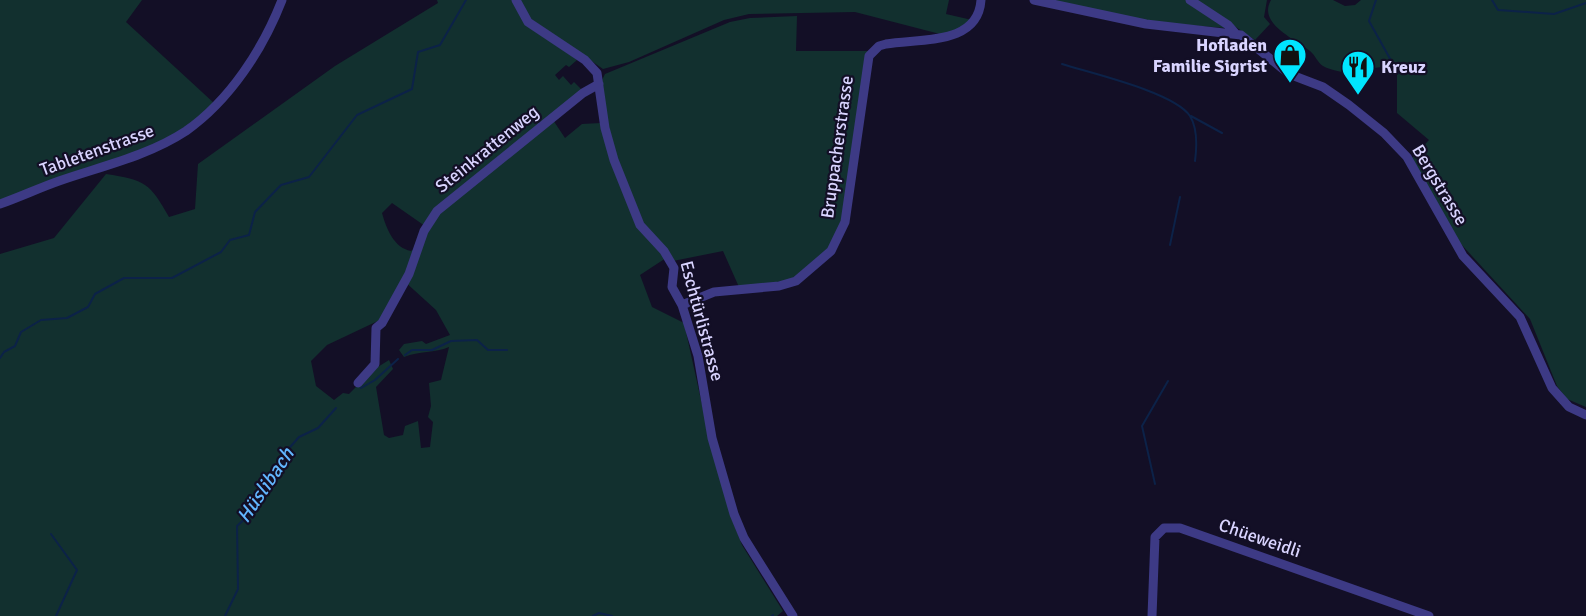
<svg xmlns="http://www.w3.org/2000/svg" width="1586" height="616" viewBox="0 0 1586 616" font-family="Signika,sans-serif">
<style>
.green{fill:#12302f;fill-rule:evenodd}
.lines{fill:none;stroke-linecap:round;stroke-linejoin:round}
.stream{stroke:#0c2248;stroke-width:2}
.minor{stroke:#3d3a85;stroke-width:9}
.labels{text-anchor:middle;stroke-width:4.5;stroke-linejoin:round;paint-order:stroke}
.poi-label{font-size:18px;font-weight:bold;fill:#d9d4ff;stroke:#130f26;text-anchor:end}
.street-label{font-size:18px;fill:#d9d4ff;stroke:#130f26}
.water-label{font-size:20px;font-style:italic;fill:#62b6ff;stroke:#130f26}
</style>
<rect width="100%" height="100%" fill="#130f26"/>
<!-- green -->
<path class="green" d="M0 0H142L126 22 215 104C157 157 73 176 0 202Z
M437 0H513L514 5 577 60 569 67 566 65 555 75 559 80 563 76 571 85 574 82 582 90 551 117 565 138 582 124 601 123 635 216 666 258 640 275 652 307 684 323 705 418 730 514 742 545 783 611 777 616H0V254L54 238 106 174C145 180 150 183 169 217L195 209 198 164 335 66 438 3ZM392 203 425 226 415 248 411 251C394 248 386 228 382 213ZM403 280 436 310 450 335 426 344 422 341 404 344 399 350 404 357C419 351 435 353 449 347L441 380 429 383 431 406 428 417 433 422 430 447 421 448 418 421 405 426 403 435 389 438 384 435 376 387 393 369 389 360 373 370 349 394 343 393 334 400 316 386 311 361 327 345 382 319Z
M519 0H949L946 14 972 20 960 30 940 34 855 12 749 14 724 20 629 62 603 69 527 16Z
M1050 0H1187L1225 26V28L1153 22Z
M1196 0H1267L1264 17 1270 24 1255 40Z
M1271 0H1333L1345 6 1355 5 1361 0H1586V407L1567 399 1557 386 1530 319 1460 243 1411 159 1429 140 1397 113V65L1359 70 1355 75C1346 72 1331 71 1323 66 1318 63 1315 55 1310 51 1296 39 1257 24 1271 0Z
M797 16 796 51H869L840 229 828 249 792 280 739 287 723 251 673 261C664 249 652 238 644 225 619 182 607 129 602 80L605 74 730 22 750 18Z"/>
<g class="lines">
<!-- stream -->
<path class="stream" d="M1376 0 1369 21 1398 73
M1492 0 1498 10 1554 14 1586 3
M1062 64C1090 73 1174 92 1190 116 1198 129 1197 146 1195 161
M1191 116 1222 133
M1170 245 1180 197
M405 355 412 350H432L451 341 477 340 488 350H507
M0 358 4 352 15 346 21 332 41 320 67 318 88 307 95 294 124 278H172L221 252 230 240 249 235 255 212 281 185 309 177 357 115 412 89 418 52 440 45 466 0
M361 388 375 380 398 359
M1155 484 1142 426 1168 381
M51 534 77 570 56 616
M225 616 238 589 237 526 248 516 244 509 262 488 269 485 282 464 284 454 299 437 318 428 336 408
M593 616 599 613 612 616
M772 616 773 615"/>
<!-- minor -->
<path class="minor" d="M516 0 528 22 585 60 597 73 605 128 614 160 640 225 664 251 674 268 672 287 682 305 698 356 712 438 734 514 744 538 793 616
M1034 0 1146 24 1241 35 1289 74 1323 87 1349 105 1384 133 1407 157 1463 256 1520 317 1552 388 1569 407 1586 415
M1190 0 1228 25 1235 33
M0 204C20 197 39 188 59 181 102 166 148 156 186 131 230 100 263 49 282 0
M682 305 714 292 779 286 796 281 831 251 845 222 869 56 879 46 886 44C919 38 978 46 981 0
M358 383 375 364 376 328 382 323 409 274 424 231 437 211 583 93 599 84
M1152 616 1155 537 1164 528H1180L1429 616"/>
</g>
<!-- icons -->
<defs>
<g id="shop-pin" transform="scale(1.725)"><path d="M0 17L-7.5 6A9.5 9.5 0 1 1 7.5 6Z" fill="#00e5ff" stroke="#130f26"/><path d="M-5-2.5h2.3a2.7 3.5 0 0 1 5.4 0H5L5.5 6h-11ZM-1.5-2.5h3a1.5 2.3 0 0 0-3 0Z" fill="#111"/></g>
<g id="restaurant-pin" transform="scale(1.725)"><path d="M0 17L-7.5 6A9.5 9.5 0 1 1 7.5 6Z" fill="#00e5ff" stroke="#130f26"/><path d="M-5-6h1v4h1v-4h1v4h1v-4h1v5L-1.5 .5V6h-2V.5L-5-1ZM5-6V6H3V1.5H1.5Q1.5-4 5-6Z" fill="#111"/></g>
</defs>
<g fill-rule="evenodd">
<use href="#shop-pin" x="1290" y="55"/>
<use href="#restaurant-pin" x="1358" y="67"/>
</g>
<g class="labels">
<!-- poi labels -->
<g class="poi-label">
<text x="1267" y="51">Hofladen<tspan x="1267" dy="21">Familie Sigrist</tspan></text>
<text x="1381" y="73" text-anchor="start">Kreuz</text>
</g>
<!-- street labels -->
<g class="street-label">
<text transform="translate(837 147) rotate(-82)" y="6">Bruppacherstrasse</text>
<text transform="translate(487 149) rotate(-39)" y="6">Steinkrattenweg</text>
<text transform="translate(97 150) rotate(-20)" y="6">Tabletenstrasse</text>
<text transform="translate(1440 185) rotate(59)" y="6">Bergstrasse</text>
<text transform="translate(702 321) rotate(75)" y="6">Eschtürlistrasse</text>
<text transform="translate(1260 538) rotate(19)" y="6">Chüeweidli</text>
</g>
<!-- water labels -->
<g class="water-label">
<text transform="translate(265 485) rotate(-56)" y="7">Hüslibach</text>
</g>
</g>
</svg>
